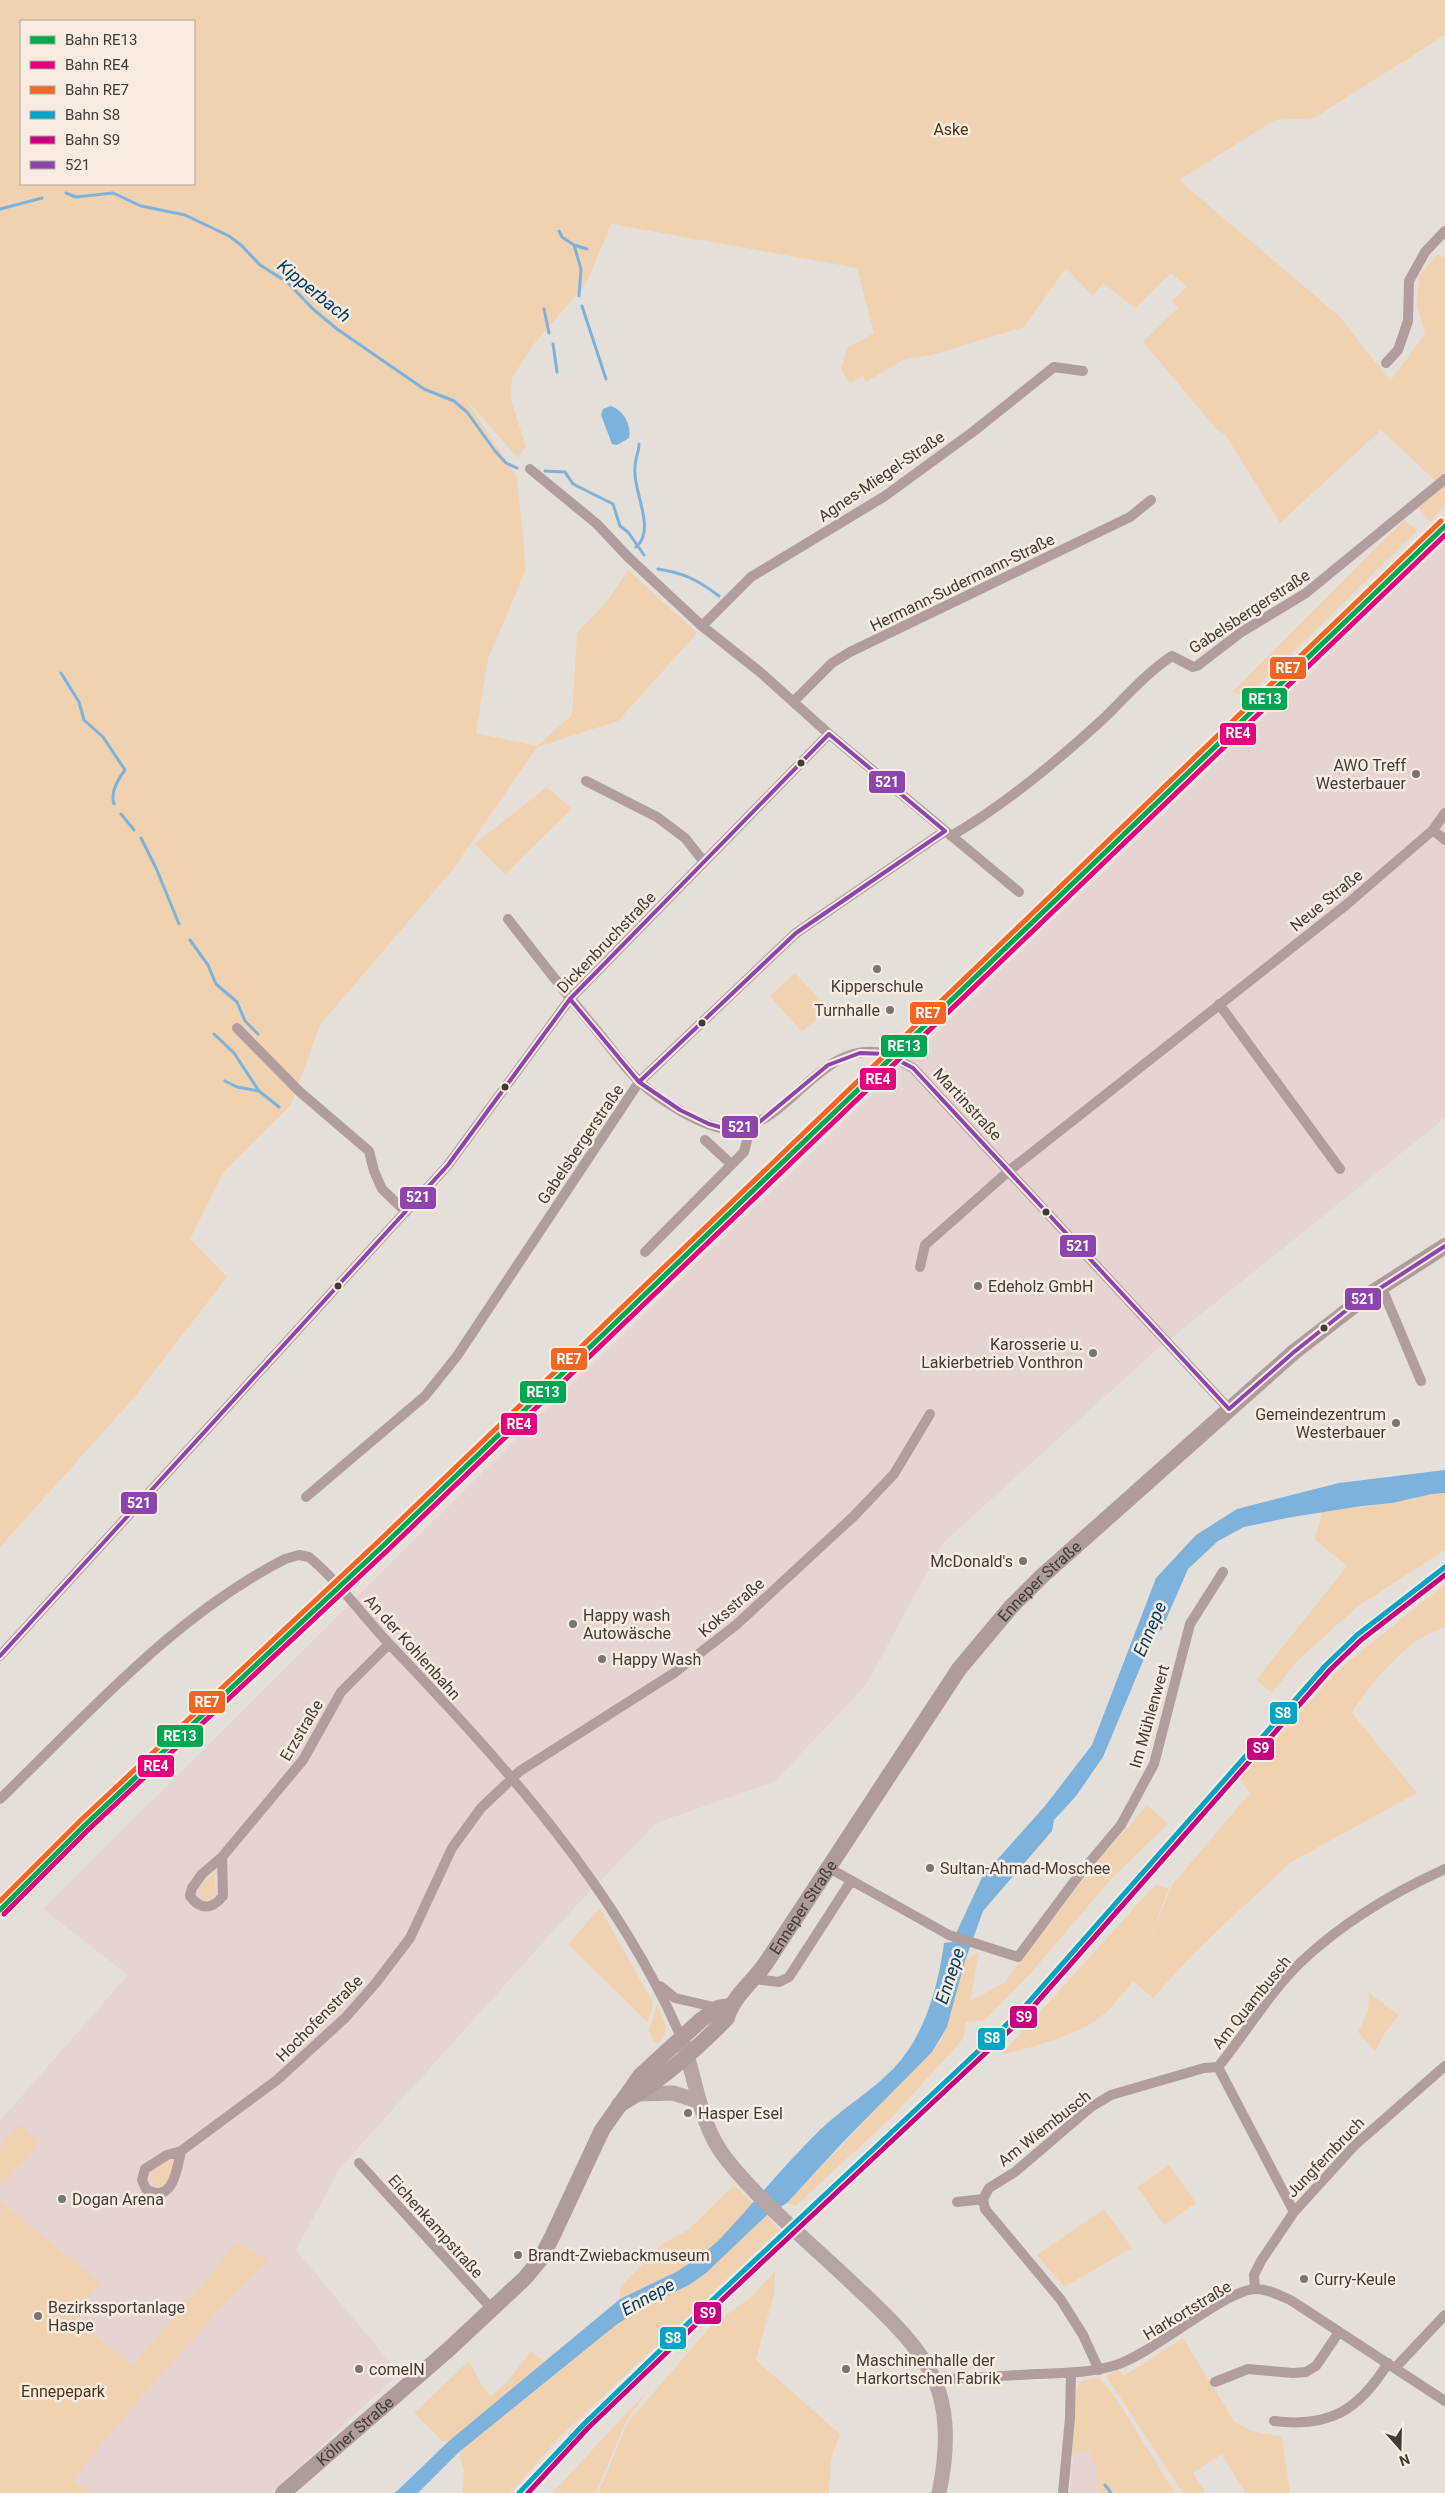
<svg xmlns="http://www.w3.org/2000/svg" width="1445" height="2493" viewBox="0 0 1445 2493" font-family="Roboto,sans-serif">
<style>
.industrial{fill:#e5d4d2;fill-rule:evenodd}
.green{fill:#f1d2b0;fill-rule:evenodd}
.water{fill:#7db2dc}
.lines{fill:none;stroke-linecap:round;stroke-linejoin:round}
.stream{stroke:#7db2dc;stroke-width:3}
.minor{stroke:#b19d9e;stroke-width:10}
.secondary{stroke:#b7a4a4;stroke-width:15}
.primary{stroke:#b09b9c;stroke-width:16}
.bus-1-casing{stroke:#f8ece0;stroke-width:8}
.bus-1{stroke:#8e44ad;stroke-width:4}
.rail-1-casing{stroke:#f8ece0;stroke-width:9}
.rail-2-casing{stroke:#f8ece0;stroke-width:9}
.rail-3-casing{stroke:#f8ece0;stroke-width:9}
.rail-4-casing{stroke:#f8ece0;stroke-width:9}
.rail-5-casing{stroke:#f8ece0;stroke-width:9}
.rail-1{stroke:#00a651;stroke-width:5}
.rail-2{stroke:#e5007d;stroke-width:5}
.rail-3{stroke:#f26522;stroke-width:5}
.rail-4{stroke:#03a4c6;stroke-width:5}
.rail-5{stroke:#c7007f;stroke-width:5}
.bus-dot{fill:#403c37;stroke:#f8ece0;stroke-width:2}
.poi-dot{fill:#7a7570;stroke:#f8ece0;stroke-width:2}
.labels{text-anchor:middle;stroke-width:5;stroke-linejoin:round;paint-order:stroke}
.park-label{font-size:16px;fill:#4e3312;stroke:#f8ece0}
.street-label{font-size:16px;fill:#403c37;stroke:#f8ece0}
.poi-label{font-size:16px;fill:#403c37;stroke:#f8ece0;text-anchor:start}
.water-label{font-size:18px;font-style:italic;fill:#003f68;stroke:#f8ece0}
.line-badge{stroke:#f8ece0;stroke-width:2}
.badge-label{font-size:14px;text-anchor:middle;font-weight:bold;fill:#fff}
</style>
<rect width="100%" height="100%" fill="#e5dfd9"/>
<!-- industrial -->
<path class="industrial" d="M1445 543V1118L1154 1352 943 1543 866 1685 774 1782 656 1823 575 1907 340 2168 296 2250 399 2373 271 2493H89L62 2470 73 2330 88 2276 0 2211V2121L128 1975 43 1909 551 1404ZM214 1872 217 1875 216 1894 210 1900H205L199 1887Z
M1090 2450 1094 2458 1099 2493H1071L1069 2486 1072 2485 1071 2465 1074 2463 1072 2455Z"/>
<!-- green -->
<path class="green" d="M0 0H1445V35L1314 118 1275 120 1179 180 1340 317 1390 381 1425 334 1417 305 1419 276 1438 254 1445 259V506L1430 522 1418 507 1441 486 1381 430 1280 523 1225 434 1218 431 1143 342 1178 308 1172 301 1187 287 1171 273 1135 308 1103 283 1093 296 1066 268 1024 327 932 355 903 360 866 382 863 376 850 383 841 369 847 348 874 333 857 268 611 224 587 282 533 345 512 378 511 400 526 447 518 458 465 398 517 477 526 569 488 659 476 733 537 746 572 715 577 633 608 600 628 570 697 633 618 721 537 747 454 868 320 1025 291 1105 224 1171 190 1239 227 1277 132 1400 0 1547ZM21 21H194V184H21Z
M1404 520 1418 530 1247 697 1232 692Z
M547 787 572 809 505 874 474 844Z
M795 973 828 1008 802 1032 770 996Z
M1445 1493V1550L1358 1606 1296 1662 1272 1693 1256 1680 1347 1566 1315 1540 1322 1512 1392 1503 1432 1494Z
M1445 1584V1628C1412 1633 1369 1685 1352 1713L1417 1793 1291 1862 1195 1952 1153 1998 1133 1981C1121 1996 1107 2015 1089 2025 1062 2039 1030 2048 1001 2055L1155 1885 1169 1888 1147 1946 1172 1885 1250 1793 1240 1779 1339 1669Z
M1147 1805 1168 1824 1112 1878 1031 1973 985 2020 966 2022 963 2039 892 2117 796 2206 787 2203 940 2042 947 2027 965 1961 979 1952 970 2001 1004 1983 1091 1869Z
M215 1872 216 1894 212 1900H203L199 1895V1887Z
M600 1908 652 2001 653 2005 647 2022 568 1944Z
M1369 1993 1399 2015 1384 2034 1375 2051 1358 2032 1368 2010Z
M657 2005C663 2019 672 2031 658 2043L657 2041 654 2043 649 2030Z
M19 2124 40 2141 2 2186 0 2184V2147Z
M169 2160 174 2163 168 2182 161 2186 155 2185 151 2178V2171Z
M1169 2165 1196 2203 1164 2225 1137 2187Z
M734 2185 754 2204C736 2222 719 2243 698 2257 674 2275 647 2287 620 2299V2287L662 2244 688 2230Z
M0 2201 100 2283 75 2318 132 2366 237 2243 269 2260C199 2328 135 2403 73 2479L89 2493H0Z
M1104 2209 1132 2248 1064 2287 1037 2255Z
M767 2215 779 2230 557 2440 511 2493H462L464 2472 459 2452 616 2325 644 2307 689 2285 706 2273Z
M775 2271 774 2294 756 2360 840 2434 831 2459 829 2493H598L628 2422 712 2325 750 2298Z
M1183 2338 1234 2421C1250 2432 1263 2434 1282 2436L1290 2493H1245L1222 2454 1193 2473 1205 2493H1183L1106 2376 1117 2369 1124 2376Z
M531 2351 544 2362 449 2441H443L414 2413 469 2361 482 2386 491 2396 507 2382Z
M1099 2377 1121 2406 1175 2493H1099L1094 2458 1092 2459 1090 2450 1072 2455 1077 2387 1083 2380Z
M649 2389 626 2421 596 2493H552Z"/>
<!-- water -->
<path class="water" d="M611 406C623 410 632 425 629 438L617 445 612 444 601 415 603 409Z
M1445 1470V1493L1432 1494 1392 1503 1362 1506 1292 1517 1244 1527 1218 1541 1188 1569 1161 1631 1158 1625 1103 1757 1076 1796 1054 1820 1052 1831 983 1911 965 1961 947 2027 932 2052 843 2142 787 2203 767 2215 706 2273 689 2285 644 2307 616 2325 459 2452 418 2493H395L449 2441 620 2299 676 2272 699 2257 718 2241C753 2204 785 2164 821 2129 844 2107 872 2091 894 2068 925 2035 938 1987 944 1943L952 1942 986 1869 988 1870 1045 1806 1092 1745 1156 1578 1196 1535 1237 1509 1339 1483Z"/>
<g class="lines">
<!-- stream -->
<path class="stream" d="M66 193 76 197 113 193 141 206 185 215 229 236 241 245 260 265 287 282 313 309 337 329 424 389 454 401 467 412 495 451 506 463 517 468
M0 209 42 198
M559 231 562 237 574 245 581 269 579 296
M574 245 587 249
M582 306 606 379
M544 309 549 333
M553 344 557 372
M545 471 565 472 573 484 613 504 620 526 628 532 644 555
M636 547C657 529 632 491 635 467 635 459 639 452 639 444
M658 569C684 573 698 580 719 596
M61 673 79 702 84 720 103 737 125 770C118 779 110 792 114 804
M121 814 134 830
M141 838 156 868 179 924
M190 940 208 965 216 984 237 1002 245 1021 258 1034
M214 1034 234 1053 259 1091 279 1107
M225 1081 237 1087 259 1091
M1105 2485 1111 2493"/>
<!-- minor -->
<path class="minor" d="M1386 363 1398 350 1408 321 1409 281 1425 252 1445 231
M530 469 597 524 628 557 702 626 760 672 829 734 1019 892
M702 626 751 577 885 496 974 431 1054 367 1083 371
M794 701 832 663 850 652 1130 517 1151 500
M586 781 657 817 685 838 704 862
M1433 830 1445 840
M951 836C1005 805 1056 762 1102 720 1125 698 1146 673 1172 656L1193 667 1197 666 1240 633 1306 593 1445 479
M508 919C539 959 570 998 602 1037 614 1052 625 1068 639 1081 656 1098 703 1128 728 1129 789 1131 819 1036 886 1054 895 1057 905 1064 913 1068L1229 1409
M1219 1004 1340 1169
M237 1028 300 1092 369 1151 374 1171 382 1189 406 1212
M705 1140 731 1164
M645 1252 744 1152 747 1140 743 1128
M920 1267 925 1245 1010 1170 1346 905 1433 830 1445 813
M1381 1286 1421 1381
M306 1497 425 1396 457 1356 639 1082 796 933 945 831
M0 1656 448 1165 570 999 829 734
M0 1799C89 1713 174 1616 285 1559L299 1555 309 1557C341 1584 365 1619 394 1649 505 1766 616 1887 681 2037
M222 1857 223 1896C212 1910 200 1910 190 1896L192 1888 202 1874 222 1857 303 1760 341 1692 389 1644
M829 1868 949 1935 1018 1957 1079 1875 1121 1825 1154 1764 1190 1624 1223 1572
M755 1979 779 1982 789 1977 851 1881
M660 1986 675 1998 718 2008
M1218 2067C1246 2033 1269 1993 1301 1962 1343 1922 1392 1893 1445 1869
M1218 2067 1294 2212
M181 2151C177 2169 173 2205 146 2189L142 2180 145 2169 167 2155 181 2151 277 2080 345 2018 375 1984 410 1938 452 1848 481 1808 520 1771 674 1673 736 1625 854 1516 894 1474 930 1414
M359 2163 492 2309
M983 2199 985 2209 1061 2300 1083 2335 1099 2370
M957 2202 983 2199 989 2188 1015 2172 1091 2107 1111 2095 1204 2068 1218 2067
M1255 2289 1254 2275 1261 2261 1294 2212 1355 2145 1445 2066
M1395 2368 1445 2315
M933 2380C968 2378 1002 2376 1036 2374 1063 2373 1090 2373 1116 2365 1154 2353 1226 2289 1256 2289 1269 2289 1281 2296 1292 2301L1445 2401
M1215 2382 1248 2369 1293 2373 1306 2372 1316 2366 1339 2332
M1274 2421C1330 2428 1359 2410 1388 2363
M1063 2493 1070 2418 1071 2373"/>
<!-- secondary -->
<path class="secondary" d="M681 2037C697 2079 698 2124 727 2160 763 2205 810 2243 852 2283 883 2312 926 2350 939 2392 949 2424 946 2460 939 2493
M638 2094 673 2093 698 2101"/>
<!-- primary -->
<g class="primary">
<path id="s1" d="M619 2105C659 2082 695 2051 727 2018 732 1997 754 1981 766 1963L959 1669 1011 1607 1041 1577 1294 1352 1364 1298 1445 1246"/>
<path id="s2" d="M283 2493 448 2350 525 2278 540 2260 552 2237 602 2130 640 2076 701 2020 718 2008 730 2006"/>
</g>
<!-- bus-1 casing -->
<g class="bus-1-casing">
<path id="bus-1" d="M829 734 945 831
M570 999 639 1082 680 1110 709 1124 727 1129 757 1124 828 1065 860 1053 886 1054 913 1068 1229 1409
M639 1082 796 933 945 831
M1229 1409 1294 1352 1348 1309 1445 1246
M0 1656 448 1165 570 999 829 734"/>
</g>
<!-- bus-1 -->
<use href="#bus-1" class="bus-1"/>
<!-- rail-1 casing -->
<g class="rail-1-casing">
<path id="rail-1" d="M0 1910 85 1825 385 1544 1445 526"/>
</g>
<!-- rail-2 casing -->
<g class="rail-2-casing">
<path id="rail-2" d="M4 1914 89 1829 389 1549 1445 535"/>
</g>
<!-- rail-3 casing -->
<g class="rail-3-casing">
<path id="rail-3" d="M0 1901 81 1820 381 1539 1441 521"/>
</g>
<!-- rail-4 casing -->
<g class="rail-4-casing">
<path id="rail-4" d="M519 2493 584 2424 705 2307 1020 2012 1325 1666 1357 1635 1445 1567"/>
</g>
<!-- rail-5 casing -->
<g class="rail-5-casing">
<path id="rail-5" d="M528 2493 588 2428 709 2312 1024 2017 1330 1670 1361 1640 1445 1575"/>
</g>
<!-- rail-1 -->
<use href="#rail-1" class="rail-1"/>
<!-- rail-2 -->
<use href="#rail-2" class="rail-2"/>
<!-- rail-3 -->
<use href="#rail-3" class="rail-3"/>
<!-- rail-4 -->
<use href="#rail-4" class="rail-4"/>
<!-- rail-5 -->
<use href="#rail-5" class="rail-5"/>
</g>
<!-- markers -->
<g class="bus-dot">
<circle cx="801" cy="763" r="4.5"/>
<circle cx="702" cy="1023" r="4.5"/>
<circle cx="505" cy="1087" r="4.5"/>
<circle cx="1046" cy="1212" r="4.5"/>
<circle cx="338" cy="1286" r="4.5"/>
<circle cx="1324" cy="1328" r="4.5"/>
</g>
<g class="poi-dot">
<circle cx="1416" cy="774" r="5"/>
<circle cx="877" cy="969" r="5"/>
<circle cx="890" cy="1010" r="5"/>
<circle cx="978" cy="1286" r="5"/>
<circle cx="1093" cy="1353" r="5"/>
<circle cx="1396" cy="1423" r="5"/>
<circle cx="1023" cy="1561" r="5"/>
<circle cx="573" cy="1624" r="5"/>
<circle cx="602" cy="1659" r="5"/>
<circle cx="930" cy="1868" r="5"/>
<circle cx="688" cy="2113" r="5"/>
<circle cx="62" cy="2199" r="5"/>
<circle cx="518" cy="2255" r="5"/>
<circle cx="1304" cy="2279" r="5"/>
<circle cx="38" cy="2316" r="5"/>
<circle cx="359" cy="2369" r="5"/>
<circle cx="846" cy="2369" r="5"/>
</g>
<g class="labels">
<!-- park labels -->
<g class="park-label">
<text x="951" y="135">Aske</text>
<text x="63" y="2397">Ennepepark</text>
</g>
<!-- street labels -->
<g class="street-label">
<text transform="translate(881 476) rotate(-34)" y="6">Agnes-Miegel-Straße</text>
<text transform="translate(962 582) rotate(-26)" y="6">Hermann-Sudermann-Straße</text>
<text transform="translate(1249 611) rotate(-33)" y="6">Gabelsbergerstraße</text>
<text transform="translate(1326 900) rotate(-39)" y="6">Neue Straße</text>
<text transform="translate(606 942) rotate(-46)" y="6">Dickenbruchstraße</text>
<text transform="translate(968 1104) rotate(47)" y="6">Martinstraße</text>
<text transform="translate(580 1144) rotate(-56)" y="6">Gabelsbergerstraße</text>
<text dy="6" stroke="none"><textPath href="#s1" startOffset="678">Enneper Straße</textPath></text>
<text transform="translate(731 1607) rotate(-41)" y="6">Koksstraße</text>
<text transform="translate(413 1647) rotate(48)" y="6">An der Kohlenbahn</text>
<text transform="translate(1149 1716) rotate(-74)" y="6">Im Mühlenwert</text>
<text transform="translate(301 1730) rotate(-59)" y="6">Erzstraße</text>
<text dy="6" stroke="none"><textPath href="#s1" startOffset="274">Enneper Straße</textPath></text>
<text transform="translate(1251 2002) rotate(-51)" y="6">Am Quambusch</text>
<text transform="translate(319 2018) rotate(-45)" y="6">Hochofenstraße</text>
<text transform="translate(1044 2128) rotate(-38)" y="6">Am Wiembusch</text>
<text transform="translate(1325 2157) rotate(-46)" y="6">Jungfernbruch</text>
<text transform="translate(436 2226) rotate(48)" y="6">Eichenkampstraße</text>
<text transform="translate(1187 2310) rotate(-31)" y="6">Harkortstraße</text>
<text dy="6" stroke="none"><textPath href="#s2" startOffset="95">Kölner Straße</textPath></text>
</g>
<!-- poi labels -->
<g class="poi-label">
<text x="1406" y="771" text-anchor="end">AWO Treff<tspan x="1406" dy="18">Westerbauer</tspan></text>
<text x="877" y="992" text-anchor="middle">Kipperschule</text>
<text x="880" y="1016" text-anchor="end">Turnhalle</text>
<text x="988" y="1292">Edeholz GmbH</text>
<text x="1083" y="1350" text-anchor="end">Karosserie u.<tspan x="1083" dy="18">Lakierbetrieb Vonthron</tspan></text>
<text x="1386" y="1420" text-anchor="end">Gemeindezentrum<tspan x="1386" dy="18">Westerbauer</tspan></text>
<text x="1013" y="1567" text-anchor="end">McDonald's</text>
<text x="583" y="1621">Happy wash<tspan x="583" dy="18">Autowäsche</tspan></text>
<text x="612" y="1665">Happy Wash</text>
<text x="940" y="1874">Sultan-Ahmad-Moschee</text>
<text x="698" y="2119">Hasper Esel</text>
<text x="72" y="2205">Dogan Arena</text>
<text x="528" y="2261">Brandt-Zwiebackmuseum</text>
<text x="1314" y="2285">Curry-Keule</text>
<text x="48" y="2313">Bezirkssportanlage<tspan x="48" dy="18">Haspe</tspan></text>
<text x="856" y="2366">Maschinenhalle der<tspan x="856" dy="18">Harkortschen Fabrik</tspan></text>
<text x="369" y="2375">comeIN</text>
</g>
<!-- water labels -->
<g class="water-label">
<text transform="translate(314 291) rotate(39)" y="6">Kipperbach</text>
<text transform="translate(1150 1629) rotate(-67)" y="6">Ennepe</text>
<text transform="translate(950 1976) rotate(-72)" y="6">Ennepe</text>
<text transform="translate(648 2297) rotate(-29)" y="6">Ennepe</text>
</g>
</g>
<g class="line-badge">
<rect x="1269" y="656" width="38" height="24" rx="5" fill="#f26522"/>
<rect x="1241" y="687" width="47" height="24" rx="5" fill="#00a651"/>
<rect x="1219" y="722" width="38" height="24" rx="5" fill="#e5007d"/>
<rect x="868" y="770" width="38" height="24" rx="5" fill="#8e44ad"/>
<rect x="909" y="1001" width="38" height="24" rx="5" fill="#f26522"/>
<rect x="880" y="1034" width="48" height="24" rx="5" fill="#00a651"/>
<rect x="859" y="1067" width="38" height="24" rx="5" fill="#e5007d"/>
<rect x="721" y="1115" width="38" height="24" rx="5" fill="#8e44ad"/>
<rect x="399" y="1186" width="38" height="24" rx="5" fill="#8e44ad"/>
<rect x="1059" y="1234" width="38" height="24" rx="5" fill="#8e44ad"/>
<rect x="1344" y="1287" width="38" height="24" rx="5" fill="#8e44ad"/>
<rect x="550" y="1347" width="38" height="24" rx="5" fill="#f26522"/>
<rect x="519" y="1380" width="48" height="24" rx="5" fill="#00a651"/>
<rect x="500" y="1412" width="38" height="24" rx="5" fill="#e5007d"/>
<rect x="120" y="1491" width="38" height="24" rx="5" fill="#8e44ad"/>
<rect x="188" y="1690" width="38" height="24" rx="5" fill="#f26522"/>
<rect x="1269" y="1701" width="29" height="24" rx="5" fill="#03a4c6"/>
<rect x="156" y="1724" width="48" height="24" rx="5" fill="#00a651"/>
<rect x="1246" y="1737" width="29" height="24" rx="5" fill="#c7007f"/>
<rect x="137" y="1754" width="38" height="24" rx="5" fill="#e5007d"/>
<rect x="1009" y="2005" width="29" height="24" rx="5" fill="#c7007f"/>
<rect x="977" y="2027" width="29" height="24" rx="5" fill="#03a4c6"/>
<rect x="693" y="2301" width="29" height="24" rx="5" fill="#c7007f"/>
<rect x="659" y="2326" width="28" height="24" rx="5" fill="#03a4c6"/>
</g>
<g class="badge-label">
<text x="1288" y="673">RE7</text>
<text x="1265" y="704">RE13</text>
<text x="1238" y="738">RE4</text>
<text x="887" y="787">521</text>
<text x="928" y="1018">RE7</text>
<text x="904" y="1051">RE13</text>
<text x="878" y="1084">RE4</text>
<text x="740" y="1132">521</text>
<text x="418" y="1202">521</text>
<text x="1078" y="1251">521</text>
<text x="1363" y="1304">521</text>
<text x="569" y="1364">RE7</text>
<text x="543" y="1397">RE13</text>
<text x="519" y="1429">RE4</text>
<text x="139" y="1508">521</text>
<text x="207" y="1707">RE7</text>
<text x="1283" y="1718">S8</text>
<text x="180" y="1741">RE13</text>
<text x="1261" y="1753">S9</text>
<text x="156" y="1771">RE4</text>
<text x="1024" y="2022">S9</text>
<text x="992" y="2043">S8</text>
<text x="708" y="2318">S9</text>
<text x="673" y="2343">S8</text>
</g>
<!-- legend -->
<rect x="20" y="20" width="175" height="165" fill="#f8ece0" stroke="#aea69c"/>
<rect x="30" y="36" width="25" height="8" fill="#00a651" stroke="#aea69c"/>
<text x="65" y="45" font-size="15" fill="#403c37">Bahn RE13</text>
<rect x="30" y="61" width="25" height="8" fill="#e5007d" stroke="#aea69c"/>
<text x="65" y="70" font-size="15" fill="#403c37">Bahn RE4</text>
<rect x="30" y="86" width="25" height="8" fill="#f26522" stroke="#aea69c"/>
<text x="65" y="95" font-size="15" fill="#403c37">Bahn RE7</text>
<rect x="30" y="111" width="25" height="8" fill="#03a4c6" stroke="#aea69c"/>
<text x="65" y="120" font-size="15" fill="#403c37">Bahn S8</text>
<rect x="30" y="136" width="25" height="8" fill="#c7007f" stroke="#aea69c"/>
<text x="65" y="145" font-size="15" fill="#403c37">Bahn S9</text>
<rect x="30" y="161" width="25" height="8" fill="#8e44ad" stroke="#aea69c"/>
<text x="65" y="170" font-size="15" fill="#403c37">521</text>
<!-- north arrow -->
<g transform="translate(1400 2448) rotate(160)" stroke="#f8ece0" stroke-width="4" paint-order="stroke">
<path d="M0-4L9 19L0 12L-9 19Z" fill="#403c37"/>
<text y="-8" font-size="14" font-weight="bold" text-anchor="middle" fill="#403c37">N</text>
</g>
</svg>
